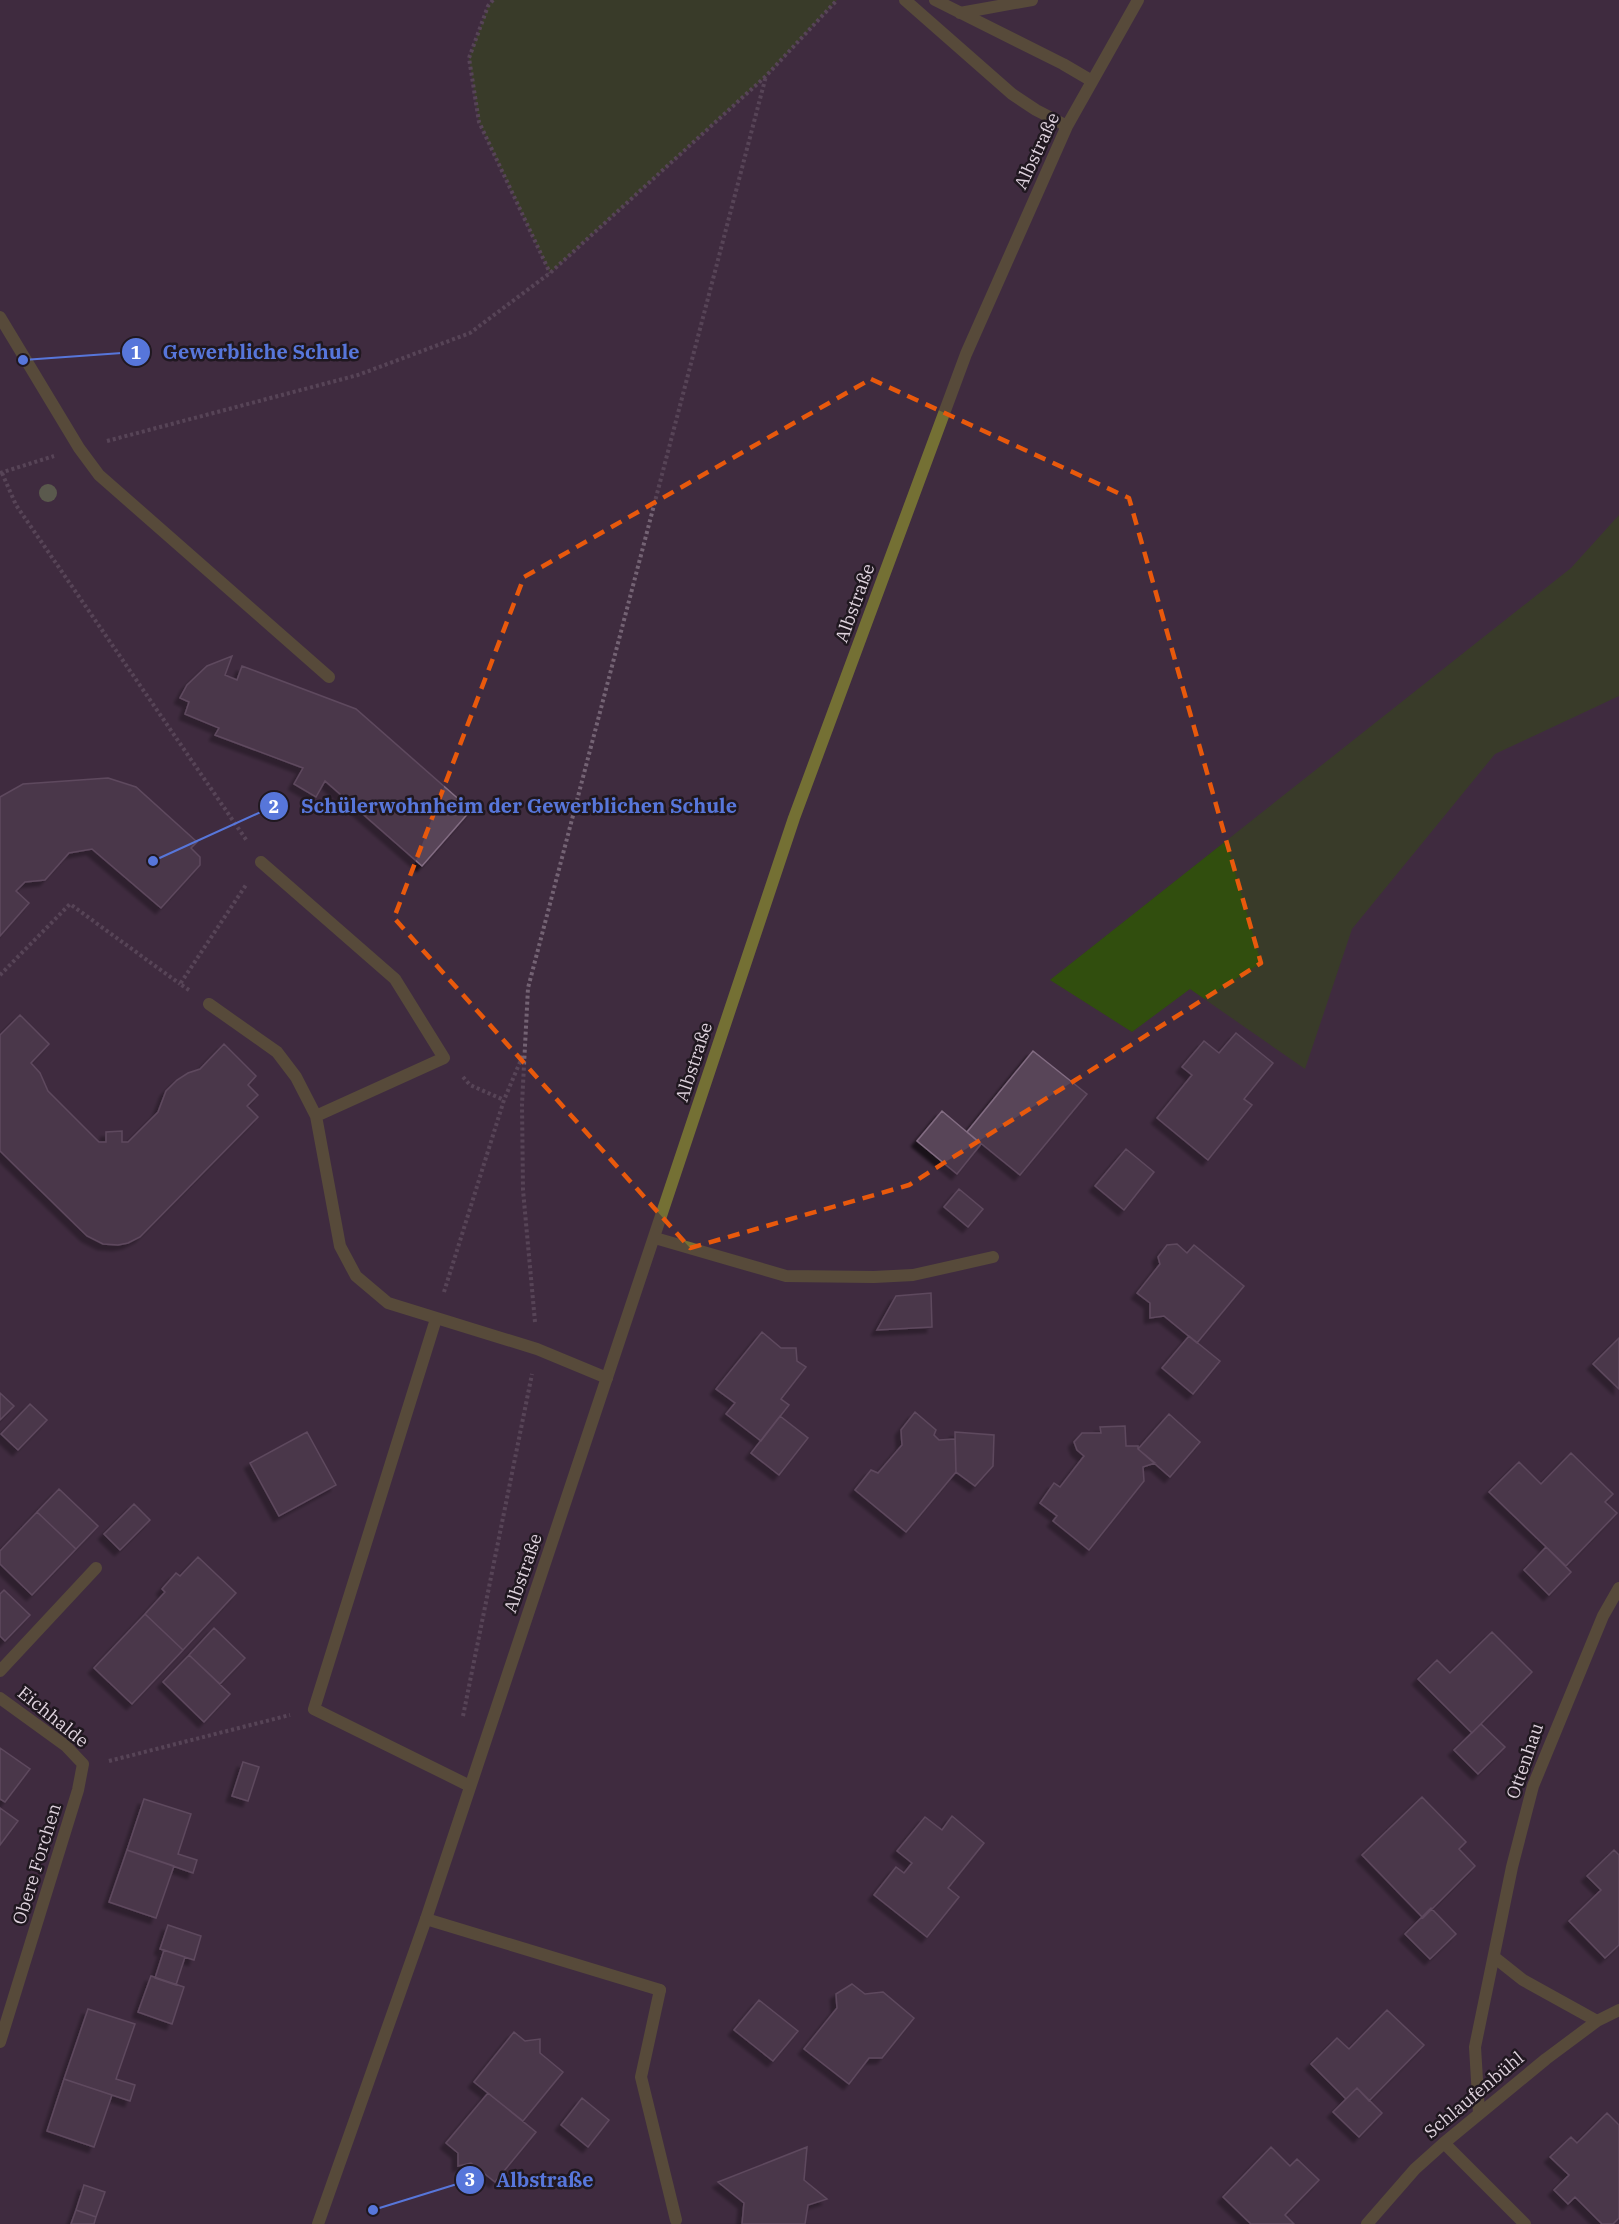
<svg xmlns="http://www.w3.org/2000/svg" width="1619" height="2224" viewBox="0 0 1619 2224" font-family="'IBM Plex Serif',serif">
<style>
.green{fill:#314e0e}
.building{fill:#584458;stroke:#836d83;stroke-width:1.5;filter:url(#shadow)}
.lines{fill:none;stroke-linecap:round;stroke-linejoin:round}
.path{stroke:#746374;stroke-width:4;stroke-dasharray:3 3;stroke-linecap:butt}
.service{stroke:#747034;stroke-width:12}
.minor{stroke:#747034;stroke-width:12}
.tertiary{stroke:#747034;stroke-width:12}
.tree{fill:#7a915d}
.marked{fill:none;stroke:#e8590c;stroke-width:4.5;stroke-dasharray:12 8;stroke-linejoin:round}
.labels{text-anchor:middle;stroke-width:5;stroke-linejoin:round;paint-order:stroke}
.street-label{font-size:18px;fill:#dfd3de;stroke:#201820}
.leader{fill:none;stroke:#5776da;stroke-width:2}
.callout-dot{fill:#5776da;stroke:#201820;stroke-width:2}
.mark-label{font-size:18px;text-anchor:middle;font-weight:bold;fill:#fff}
.callout-label{font-size:20px;text-anchor:middle;font-weight:bold;fill:#5776da;stroke:#201820;stroke-width:5;stroke-linejoin:round;paint-order:stroke}
</style>
<defs>
<filter id="shadow"><feDropShadow dx="-5.5" dy="5.5" stdDeviation="1.5" flood-color="#0009"/></filter>
</defs>
<rect width="100%" height="100%" fill="#3f2c3f"/>
<!-- green -->
<path class="green" d="M493 0H837L766 76 550 273 479 122 469 58 488 6Z
M1619 515V696L1495 754 1352 929 1305 1069 1190 989 1132 1032 1050 980 1571 568Z"/>
<!-- building -->
<path class="building" d="M232 656 225 675 237 680 242 666 356 709 471 810 422 866 325 781 316 797 294 784 303 768 215 735 219 728 185 714 189 702 180 698 187 685 207 666Z
M108 778 136 787 197 842 191 848 200 857V865L161 908 92 849 69 853 45 880 25 882 16 891 29 903 0 936V797L23 784Z
M20 1015 49 1044 31 1063 40 1073 48 1091 99 1142H106V1132L122 1131V1142H128L158 1112 166 1091 177 1080 188 1073 200 1069 224 1044 256 1076 248 1085 258 1095 247 1106 258 1117 140 1237 128 1243 118 1245 103 1244 87 1236 0 1151V1035Z
M1236 1033 1273 1063 1244 1099 1252 1105 1208 1160 1157 1118 1192 1075 1182 1067 1204 1041 1219 1053Z
M1033 1051 1087 1094 1020 1175 967 1132Z
M942 1111 981 1144 957 1174 917 1141Z
M1126 1149 1154 1172 1124 1210 1095 1186Z
M959 1189 983 1209 968 1227 944 1207Z
M1177 1244 1187 1253 1194 1245 1244 1286 1197 1343 1164 1316 1150 1318V1303L1137 1293 1160 1264 1158 1257 1167 1245Z
M931 1293 932 1327 877 1330 896 1296Z
M762 1332 781 1348H796L797 1361 806 1367 781 1399 789 1405 761 1441 726 1414 735 1403 716 1389Z
M1189 1336 1220 1361 1193 1394 1162 1368Z
M1619 1338V1389L1593 1364Z
M0 1393 14 1406 0 1420Z
M30 1404 47 1420 18 1450 1 1434Z
M915 1412 936 1430 934 1435 939 1440 955 1439 956 1472 906 1532 855 1490 871 1470 878 1473 902 1445 901 1430Z
M1169 1414 1200 1442 1170 1477 1138 1449Z
M780 1416 808 1438 779 1475 751 1453Z
M1125 1426 1126 1446H1138V1449L1155 1463 1143 1467 1144 1481 1089 1550 1053 1521 1057 1516 1040 1503 1054 1483 1060 1487 1084 1456 1077 1450 1074 1442 1082 1433H1101L1100 1427Z
M307 1432 336 1485 279 1516 250 1463Z
M955 1432 994 1435 993 1466 975 1486 956 1472Z
M1571 1453 1613 1494 1605 1502 1617 1513 1566 1566 1489 1492 1519 1462 1541 1484Z
M59 1489 98 1526 76 1549 37 1512Z
M134 1504 150 1520 120 1550 104 1534Z
M37 1512 76 1549 32 1595 0 1564V1551Z
M1546 1547 1571 1572 1549 1595 1524 1570Z
M198 1557 236 1593 183 1650 145 1614 165 1592 162 1589 176 1573 180 1576Z
M4 1590 30 1615 5 1641 0 1636V1594Z
M145 1614 183 1650 132 1704 94 1668Z
M214 1628 245 1658 220 1684 189 1655Z
M1492 1632 1532 1672 1472 1733 1418 1679 1437 1660 1450 1673Z
M189 1655 230 1694 204 1722 163 1682Z
M1481 1724 1505 1747 1478 1774 1454 1750Z
M0 1748 30 1769 5 1802 0 1799Z
M243 1762 259 1767 248 1801 232 1796Z
M1422 1797 1466 1842 1459 1849 1475 1866 1423 1918 1362 1855Z
M144 1799 191 1814 178 1854 197 1860 193 1873 127 1850Z
M0 1808 18 1821 0 1845Z
M952 1816 984 1843 948 1888 959 1897 927 1937 874 1895 896 1867 904 1873 912 1863 897 1851 925 1817 942 1830Z
M127 1850 174 1866 156 1918 109 1902Z
M1614 1850 1619 1855V1945L1605 1958 1569 1921 1601 1890 1587 1876Z
M1431 1908 1456 1934 1430 1959 1405 1934Z
M168 1925 201 1936 194 1960 160 1949Z
M164 1950 185 1957 176 1985 155 1978Z
M151 1976 184 1987 172 2024 138 2012Z
M852 1984 865 1994 883 1992 914 2018 882 2058H869L849 2084 804 2049 837 2008 836 1994Z
M759 2000 798 2031 773 2061 734 2030Z
M88 2009 135 2024 116 2079 135 2085 130 2101 64 2079Z
M1387 2010 1424 2045 1369 2101 1357 2088 1346 2099 1311 2064 1337 2038 1349 2049Z
M514 2032 525 2041 540 2039V2053L563 2072 523 2121 474 2082Z
M64 2079 112 2095 94 2147 47 2131Z
M1357 2088 1382 2113 1359 2137 1333 2112Z
M488 2093 536 2132 495 2182 471 2163 458 2166V2153L446 2143Z
M582 2098 609 2120 588 2147 561 2125Z
M1607 2113 1619 2125V2218L1613 2224H1602L1575 2197 1568 2204 1554 2190 1569 2175 1550 2157 1571 2137 1577 2143Z
M807 2147 804 2180 827 2199 808 2205 805 2224H742L744 2203 718 2182Z
M1271 2147 1290 2166 1297 2159 1319 2180 1285 2215 1294 2224H1251L1223 2197Z
M84 2185 105 2192 96 2217 76 2210Z
M76 2210 96 2217 94 2224H71Z"/>
<g class="lines">
<!-- path -->
<path class="path" d="M493 0 488 6 469 58 479 122 550 273
M107 441 358 375 470 333 550 273 766 76 837 0
M0 473 54 456
M2 473 16 505 247 841
M0 975 70 904 180 984
M189 990 180 984 246 885
M463 1077 470 1085 504 1100
M444 1292 504 1100 523 1055
M535 1322 523 1190 522 1104 528 988 766 76
M463 1716 532 1374
M109 1761 290 1715"/>
<!-- service -->
<path class="service" d="M0 317 79 448 99 475 329 677
M261 862 395 979 444 1058 316 1116 340 1246 356 1276 388 1303 537 1349 607 1378
M209 1004 277 1052 296 1077 316 1116
M436 1319 314 1709 470 1786
M0 1671 96 1568
M660 1990 641 2077 676 2220"/>
<!-- minor -->
<path class="minor" d="M655 1238 786 1276 874 1277 913 1275 993 1257
M0 1698 66 1746 83 1764 78 1790 0 2042
M426 1919 660 1990
M1494 1957 1523 1980 1597 2021
M1479 2113 1475 2047 1512 1867 1533 1786 1603 1616 1619 1588
M1444 2143 1525 2224
M1367 2224 1415 2169 1444 2143 1546 2059 1597 2021 1619 2010"/>
<!-- tertiary -->
<path class="tertiary" d="M905 0 1012 94 1036 110 1067 126
M935 0 1063 64 1092 81
M960 13 1032 0
M318 2224 426 1919 794 818 966 354 1067 126 1138 0"/>
</g>
<!-- trees -->
<circle class="tree" cx="48" cy="493" r="9"/>
<!-- marked area -->
<path d="M0 0H1619V2224H0ZM871 379 1129 498 1261 963 909 1185 690 1248 394 918 524 577Z" fill="#3f2c3f" fill-opacity=".55" fill-rule="evenodd"/>
<path class="marked" d="M871 379 1129 498 1261 963 909 1185 690 1248 394 918 524 577Z"/>
<g class="labels">
<!-- street labels -->
<g class="street-label">
<text transform="translate(1037 151) rotate(-65)" y="6">Albstraße</text>
<text transform="translate(855 603) rotate(-70)" y="6">Albstraße</text>
<text transform="translate(694 1062) rotate(-72)" y="6">Albstraße</text>
<text transform="translate(523 1573) rotate(-71)" y="6">Albstraße</text>
<text transform="translate(53 1717) rotate(39)" y="6">Eichhalde</text>
<text transform="translate(1525 1761) rotate(-71)" y="6">Ottenhau</text>
<text transform="translate(37 1864) rotate(-73)" y="6">Obere Forchen</text>
<text transform="translate(1474 2095) rotate(-40)" y="6">Schlaufenbühl</text>
</g>
</g>
<!-- callouts -->
<path class="leader" d="M23 360L136 352M153 861L274 806M373 2210L470 2180"/>
<g class="callout-dot">
<circle cx="23" cy="360" r="6"/>
<circle cx="153" cy="861" r="6"/>
<circle cx="373" cy="2210" r="6"/>
<circle cx="136" cy="352" r="15"/>
<circle cx="274" cy="806" r="15"/>
<circle cx="470" cy="2180" r="15"/>
</g>
<g class="mark-label">
<text x="136" y="359">1</text>
<text x="274" y="813">2</text>
<text x="470" y="2186">3</text>
</g>
<g class="callout-label">
<text x="261" y="359">Gewerbliche Schule</text>
<text x="519" y="813">Schülerwohnheim der Gewerblichen Schule</text>
<text x="545" y="2187">Albstraße</text>
</g>
</svg>
